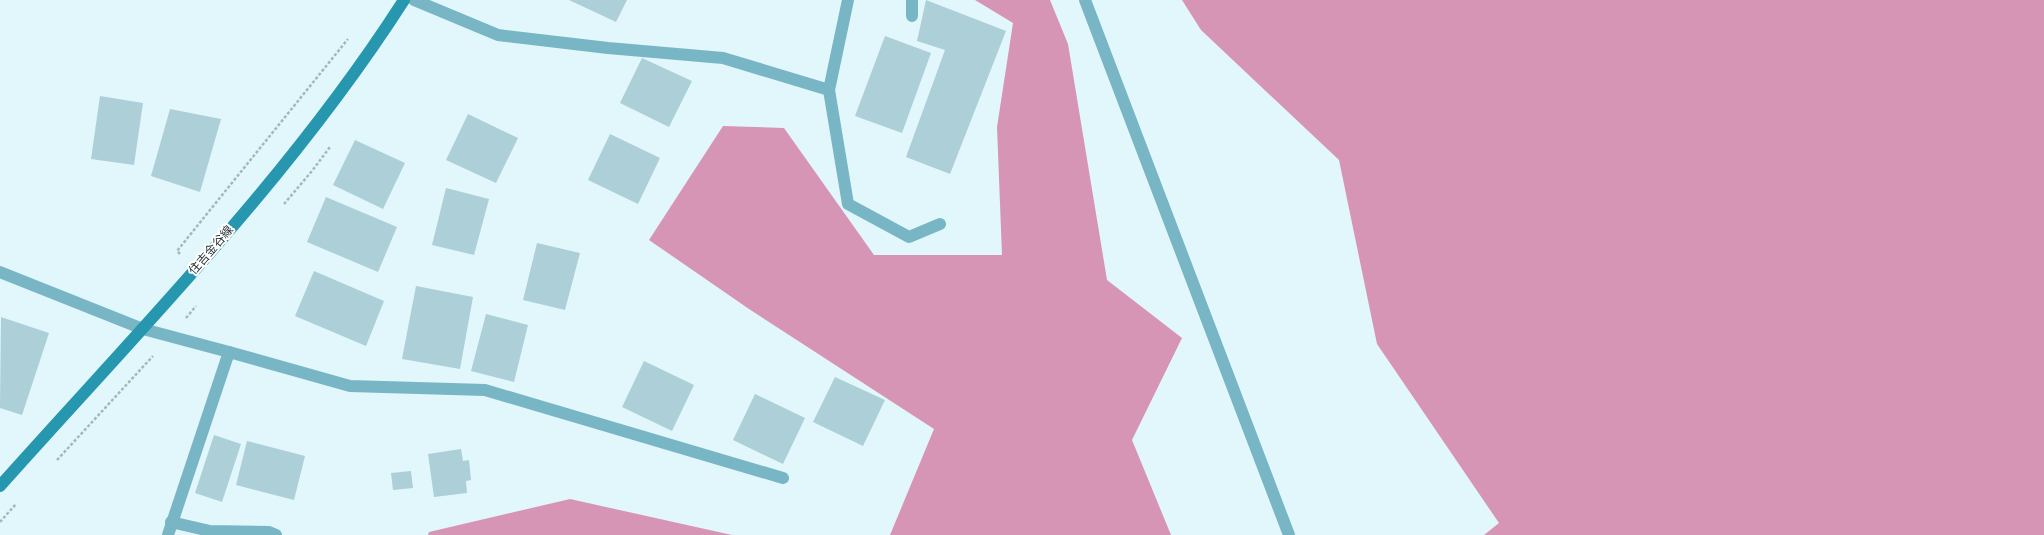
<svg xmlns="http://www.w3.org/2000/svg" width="2044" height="535" viewBox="0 0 2044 535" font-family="'PT Sans Narrow','Noto Sans JP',sans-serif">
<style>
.forest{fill:#d795b6}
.building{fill:#accfd8}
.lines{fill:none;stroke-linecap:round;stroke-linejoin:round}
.path{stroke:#a5b7bc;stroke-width:2.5;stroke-dasharray:3 2;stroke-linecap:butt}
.minor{stroke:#78b6c5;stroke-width:12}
.tertiary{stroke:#78b6c5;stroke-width:12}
.secondary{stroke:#2697ae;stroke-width:12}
.labels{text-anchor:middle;stroke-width:4;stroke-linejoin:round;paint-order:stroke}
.street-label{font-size:12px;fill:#1f2c30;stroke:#fff}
</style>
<rect width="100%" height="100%" fill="#e2f7fc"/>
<!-- forest -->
<path class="forest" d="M975 0H1050L1068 44 1107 280 1182 338 1132 440 1171 535H890L934 429 749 309 649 240 723 126 784 128 874 255H1002L997 127 1013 23Z
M1182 0H2044V535H1484L1499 523 1377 344 1339 160 1201 30Z
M570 499 732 535H428L429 532Z"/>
<!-- building -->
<path class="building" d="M569 0H627L616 22Z
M926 0 1006 31 950 174 906 157 945 50 917 41Z
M885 36 931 53 902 133 855 116Z
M642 58 692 81 669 127 620 103Z
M100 96 143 103 134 165 91 159Z
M170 109 221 119 200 192 151 176Z
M468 114 518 138 496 183 446 160Z
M610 134 660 158 638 204 588 180Z
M355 140 405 163 383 209 333 185Z
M446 188 489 199 474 255 432 245Z
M326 197 397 227 378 272 307 242Z
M537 243 580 253 565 310 523 300Z
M314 271 384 301 366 346 295 316Z
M416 286 473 297 460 369 402 359Z
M486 314 528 325 514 382 471 371Z
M1 317 49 333 22 415 0 408Z
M644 361 694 385 672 431 622 407Z
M835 377 885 400 863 446 813 422Z
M755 394 805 418 783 464 733 440Z
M214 435 241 444 222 502 195 493Z
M247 441 305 456 294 500 236 485Z
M461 449 463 461 469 460 471 480 466 481 467 493 434 497 428 454Z
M411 471 413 488 393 490 391 473Z"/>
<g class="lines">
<!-- path -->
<path class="path" d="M284 204 312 171 330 147
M180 254 177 251 348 39
M186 318 196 306
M57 460 153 356
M0 522 16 504"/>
<!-- minor -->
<path class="minor" d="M414 0 498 35 608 48 723 58 829 90 848 204 909 237 940 224
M912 16V0
M829 90 848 0
M0 272 143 329
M229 352 350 386 485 390 783 478
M171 522 210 531 269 532 276 535"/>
<!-- tertiary -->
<path class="tertiary" d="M1085 0 1289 535
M143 329 229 352 168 535"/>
<!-- secondary -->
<path class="secondary" d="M0 486C140 329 290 178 404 0"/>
</g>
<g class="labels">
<!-- street labels -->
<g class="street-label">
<text transform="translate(211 250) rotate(-49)" y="4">住吉金谷線</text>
</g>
</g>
</svg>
